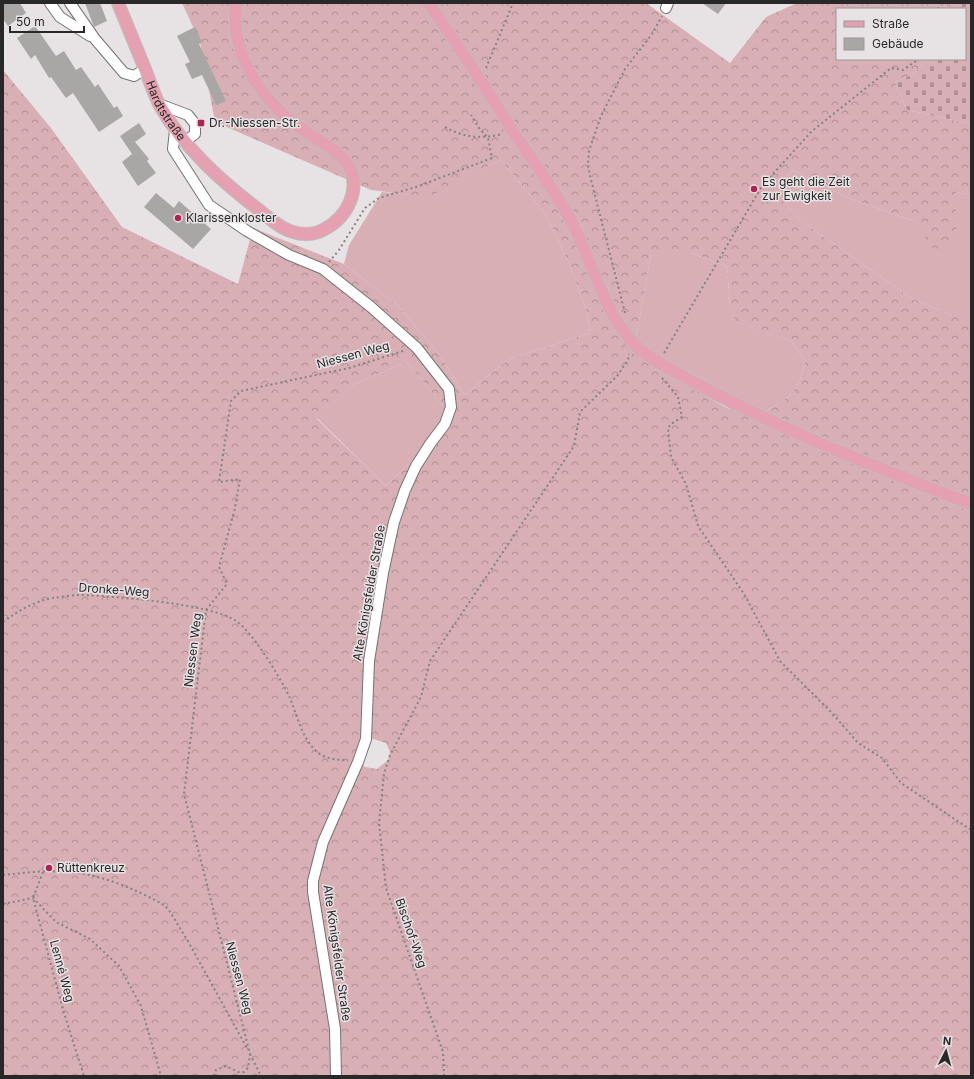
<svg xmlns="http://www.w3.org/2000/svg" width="974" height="1079" viewBox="0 0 974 1079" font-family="Inter,sans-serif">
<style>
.grass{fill:#d9afb6}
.forest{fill:url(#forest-crowns);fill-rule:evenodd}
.cemetery{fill:url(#cemetery-stones)}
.building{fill:#a9a6a6}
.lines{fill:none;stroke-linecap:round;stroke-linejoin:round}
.minor-casing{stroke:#767273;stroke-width:12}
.major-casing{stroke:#bfbebe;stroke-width:14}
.path{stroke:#848282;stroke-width:2;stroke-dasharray:2 3;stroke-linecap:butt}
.minor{stroke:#fff;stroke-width:10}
.major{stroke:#e5a0b2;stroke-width:12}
.poi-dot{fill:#b12154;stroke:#e7e3e4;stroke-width:1.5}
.labels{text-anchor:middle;stroke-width:3;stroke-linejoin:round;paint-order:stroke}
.street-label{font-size:12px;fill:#292828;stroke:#e7e3e4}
.poi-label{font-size:12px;fill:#292828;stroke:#e7e3e4;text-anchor:start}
</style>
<defs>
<pattern id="forest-crowns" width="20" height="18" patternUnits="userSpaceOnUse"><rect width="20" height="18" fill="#d9afb6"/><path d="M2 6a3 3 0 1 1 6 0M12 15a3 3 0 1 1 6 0" fill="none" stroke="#b08e94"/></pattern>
<pattern id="cemetery-stones" width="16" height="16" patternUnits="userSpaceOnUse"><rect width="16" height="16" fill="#d9afb6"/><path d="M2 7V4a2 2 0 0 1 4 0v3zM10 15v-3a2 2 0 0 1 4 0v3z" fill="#b08e94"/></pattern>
</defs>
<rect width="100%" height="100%" fill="#e7e3e4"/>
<!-- grass -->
<path class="grass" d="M501 160 546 215 570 265 587 312 590 333 509 359 464 395 440 355 399 307 344 264 349 245 382 192 428 196Z
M793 170 851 199 914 221 956 242V192L971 195V315H951L911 298 796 217 775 188Z
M651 253H692L727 267 730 306 737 322 791 341 805 361C798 394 791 396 764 413L735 400 648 350 636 339Z
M407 362 445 408 441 424 415 458 386 486 317 418 355 384Z"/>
<!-- forest -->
<path class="forest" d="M182 3H646L730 63 766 17 797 3H950L948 9H837V59H929L912 75 895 82 907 110 971 124V195L956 192V242L934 250 914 221 851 199 793 170 775 188 796 217 911 298 951 315H971V499L764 413C791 396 798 394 805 361L791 341 736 322 730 306 727 267 692 253H651L636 339 625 327 574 213 530 144 522 148 558 203 604 303 655 366 723 406 870 470 971 510V1076H3V70L51 128 122 227 238 284 253 228 344 264 399 307 440 355 464 395 509 359 590 333 587 312 570 265 546 215 501 160 428 197 371 190 215 122 200 42ZM407 362 445 408 441 424 415 458 386 486 317 419 355 384ZM370 738 386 743 390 752 388 760 377 769 365 767 361 763Z"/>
<!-- cemetery -->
<path class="cemetery" d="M950 3H971V124L907 110 895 82 912 75 929 59H965V9H948Z"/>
<!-- building -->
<path class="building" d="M3 3H20L26 13 8 26 3 19Z
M85 3H100L107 21 94 27Z
M702 3H726L718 14Z
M35 26 56 56 64 51 76 70 81 67 95 87 98 84 114 108 117 106 123 116 99 132 73 93 66 98 51 77 49 78 35 55 31 59 17 38Z
M195 27 202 42 199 44 226 101 216 105 202 75 192 79 185 64 190 62 177 36Z
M139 123 146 134 135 142 149 159 147 161 156 173 138 186 122 162 132 154 120 136Z
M156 193 174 208 179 201 211 229 193 249 144 207Z"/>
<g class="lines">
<!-- minor casing -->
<g class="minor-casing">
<path id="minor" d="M50 3 60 17 90 36
M70 3 95 39 124 73 134 76 145 69
M666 8 668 3
M159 104 188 115 195 124V134L184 142
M175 130 173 149 209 205 247 231 289 255 323 269 371 307 417 348 449 389 451 407 445 424 430 444 416 466 405 490 394 522 383 573 369 661 366 739 358 762 323 842 313 881V892L335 1029 336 1076"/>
</g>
<!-- major casing -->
<g class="major-casing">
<g id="major">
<path id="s1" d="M118 3C127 25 136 47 145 69 150 81 154 95 160 106 184 148 221 181 259 210 269 218 281 229 293 232 302 235 314 235 323 230 347 218 363 189 347 163 340 152 317 140 306 132 263 103 230 57 236 3"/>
<path d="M428 3C459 45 486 89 514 133 533 161 553 188 569 217 590 255 600 301 627 336 645 359 676 372 701 386 788 433 879 468 971 504"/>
</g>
</g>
<!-- path -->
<path class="path" d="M938 9 940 3
M486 68 513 3
M445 127C465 138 481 139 503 134
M329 262 339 250 365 208 379 198 416 187 492 158 488 138 479 128 471 115
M625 313 590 176 588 164 589 151 601 116 625 69 652 34 662 16
M664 353 762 186 812 131 891 68 903 70 919 59
M662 378 678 397 682 417 671 424 668 428 671 457 686 484 698 526 744 594 780 661 832 713 858 743 882 758 901 783 971 830
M3 622C18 611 33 602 52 598 61 597 72 595 82 595 113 596 213 604 236 621 253 632 281 679 290 698 297 715 301 735 314 749 323 759 336 760 348 760
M43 872 33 898 64 1013 84 1076
M3 875C23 873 44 870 65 872 99 873 135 889 164 905L169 910 189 943 248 1050
M3 904 33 898 56 922 90 939 119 966 141 1006 161 1076
M250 1054 261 1076
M214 1076 216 1070 226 1066 238 1072H244L248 1068 250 1054 184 794 206 610 227 584 219 567 235 508 240 479 219 482 231 401 241 391 349 368 406 350
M444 1076 443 1052 386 888 379 823 384 774 390 755 421 697 430 661 574 446 580 412 617 376 628 360 629 354"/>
<!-- minor -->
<use href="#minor" class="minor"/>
<!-- major -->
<use href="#major" class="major"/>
</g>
<!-- markers -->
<g class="poi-dot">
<rect x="197" y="119" width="8" height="8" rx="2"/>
<circle cx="754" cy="189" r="4"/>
<circle cx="178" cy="218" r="4"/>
<circle cx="49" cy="868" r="4"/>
</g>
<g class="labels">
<!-- street labels -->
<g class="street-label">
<text dy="4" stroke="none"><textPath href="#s1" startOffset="118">Hardtstraße</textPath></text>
<text transform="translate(353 355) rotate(-15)" y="4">Niessen Weg</text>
<text transform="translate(114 590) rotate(4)" y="4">Dronke-Weg</text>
<text transform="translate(369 593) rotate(-80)" y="4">Alte Königsfelder Straße</text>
<text transform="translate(193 650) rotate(-83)" y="4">Niessen Weg</text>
<text transform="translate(411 933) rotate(71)" y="4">Bischof-Weg</text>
<text transform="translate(337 953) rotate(82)" y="4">Alte Königsfelder Straße</text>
<text transform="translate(62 971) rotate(75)" y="4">Lenné Weg</text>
<text transform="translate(239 978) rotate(75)" y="4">Niessen Weg</text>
</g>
<!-- poi labels -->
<g class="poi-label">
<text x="209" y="127">Dr.-Niessen-Str.</text>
<text x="762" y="186">Es geht die Zeit<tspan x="762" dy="14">zur Ewigkeit</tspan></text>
<text x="186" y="222">Klarissenkloster</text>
<text x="57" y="872">Rüttenkreuz</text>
</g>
</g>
<!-- border -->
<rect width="974" height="1079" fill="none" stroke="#292828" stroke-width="8"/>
<!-- legend -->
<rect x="836" y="8" width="130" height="52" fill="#e7e3e4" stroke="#9b9899"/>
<rect x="844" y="21" width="20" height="6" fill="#e5a0b2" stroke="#9b9899"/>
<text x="872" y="28" font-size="12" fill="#292828">Straße</text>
<rect x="844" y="38" width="20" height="12" fill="#a9a6a6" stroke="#9b9899"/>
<text x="872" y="48" font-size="12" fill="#292828">Gebäude</text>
<!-- north arrow -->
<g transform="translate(946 1051) rotate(6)" stroke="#e7e3e4" stroke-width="3" paint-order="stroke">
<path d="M0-3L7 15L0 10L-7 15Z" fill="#292828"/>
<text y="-6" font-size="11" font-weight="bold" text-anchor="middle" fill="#292828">N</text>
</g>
<!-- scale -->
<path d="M10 26v6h74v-6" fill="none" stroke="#292828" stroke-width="2"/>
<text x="16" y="26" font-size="12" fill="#292828" stroke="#e7e3e4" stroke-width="3" paint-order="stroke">50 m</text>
</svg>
